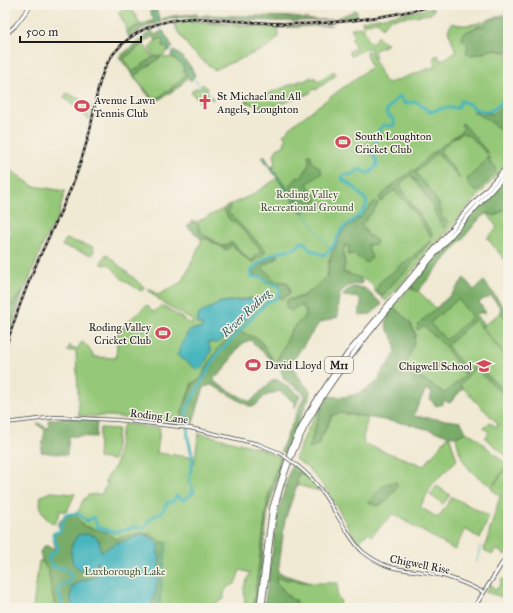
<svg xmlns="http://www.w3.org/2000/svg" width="513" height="613" viewBox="0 0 513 613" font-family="'IM FELL Great Primer',serif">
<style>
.green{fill:#95c878;stroke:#58724a;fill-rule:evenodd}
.forest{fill:#78ac68;stroke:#4a6442;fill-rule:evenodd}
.water{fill:#47b6be;stroke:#32696d}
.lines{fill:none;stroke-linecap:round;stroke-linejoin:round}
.stream{stroke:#47b6be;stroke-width:1}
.river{stroke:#47b6be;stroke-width:3}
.secondary-casing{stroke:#3c3b37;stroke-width:4}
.primary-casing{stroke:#3c3b37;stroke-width:4.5}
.motorway-casing{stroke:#3c3b37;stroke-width:5.5}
.secondary{stroke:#fff;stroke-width:2.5}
.primary{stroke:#fff;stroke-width:3}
.motorway{stroke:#fff;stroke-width:4}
.rail-casing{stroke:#1c1c1c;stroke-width:2.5}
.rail{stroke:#f7f3e8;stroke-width:1;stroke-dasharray:3;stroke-linecap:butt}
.secondary-bridge-casing{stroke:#3c3b37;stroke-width:4;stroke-linecap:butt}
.secondary-bridge{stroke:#fff;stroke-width:2.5}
.labels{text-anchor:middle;stroke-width:3;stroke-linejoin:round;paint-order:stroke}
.shield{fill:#f7f3e8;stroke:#5e5c59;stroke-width:1}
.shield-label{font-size:10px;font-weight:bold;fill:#1c1c1c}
.poi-label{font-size:11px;fill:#1c1c1c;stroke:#f7f3e8;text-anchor:start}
.park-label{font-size:11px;fill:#46583c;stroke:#f7f3e8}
.street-label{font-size:11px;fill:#1c1c1c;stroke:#f7f3e8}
.water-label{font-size:12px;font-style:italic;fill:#2d5a5d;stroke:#f7f3e8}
</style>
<rect width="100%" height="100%" fill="#f7f3e8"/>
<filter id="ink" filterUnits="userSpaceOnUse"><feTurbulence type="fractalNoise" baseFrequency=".025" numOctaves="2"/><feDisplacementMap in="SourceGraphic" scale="8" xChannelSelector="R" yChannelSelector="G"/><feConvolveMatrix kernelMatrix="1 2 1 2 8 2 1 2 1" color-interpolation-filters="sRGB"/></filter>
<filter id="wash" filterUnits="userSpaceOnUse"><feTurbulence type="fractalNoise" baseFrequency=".012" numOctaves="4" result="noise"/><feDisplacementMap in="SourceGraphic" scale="16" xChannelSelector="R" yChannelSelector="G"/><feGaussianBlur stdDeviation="0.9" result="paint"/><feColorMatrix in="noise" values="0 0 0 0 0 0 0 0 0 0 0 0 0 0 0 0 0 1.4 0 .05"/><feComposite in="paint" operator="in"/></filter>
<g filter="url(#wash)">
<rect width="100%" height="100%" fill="#f0e9d3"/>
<!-- green -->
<path class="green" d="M130 5 140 24 128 31 118 12Z
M433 8 434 10 431 14 390 19 382 28 378 21 363 25 362 21Z
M508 13V16L498 17 484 25 477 26 462 37 468 45 470 55 482 54 492 49 503 52 508 51V162L386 301 375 292C375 279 353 277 343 272L345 264 343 251 346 245 349 246 353 254 367 263 372 258 367 245 376 244 365 232 361 224 378 204 375 201 362 216 343 230 329 261 327 276C322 279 320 283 316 287 308 295 297 298 287 300L296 307 302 306 304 308 306 315C301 323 289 329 288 339L275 363 262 343 240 332 210 361 201 379 192 383 181 415 193 423 190 426 111 416H79L76 351H67L70 345 71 348 77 349 82 342 88 347 94 357 116 358 118 330 122 327 147 329 124 325 147 305 154 312 162 305 191 324 193 321 163 303 148 290 150 289 158 295 183 281 202 240 205 238 226 250 232 245 250 262 259 258 265 249 228 212 229 205 252 195 276 179 278 176 271 167 276 162 274 155 277 149 285 145 284 142 287 140 283 135 294 124 371 67 366 52 371 51 370 47 351 56 349 51 356 48 351 38 355 36 351 28 363 27 368 40 372 44 378 36 384 43 387 42 388 44 374 51 376 58H374L371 53 384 81 389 83 436 66 434 57 438 55 440 60H442L456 52 448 30 452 23C470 30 490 18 508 13ZM276 259 265 265 263 268 277 282H287L291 290 281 299V292L278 285 268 282 262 277 255 276 251 271 259 265ZM253 298 248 316 217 343 208 342 209 346 188 337 191 330 202 328V324H197L198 317 221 302Z
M185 21 278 28V38L269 47 214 70 191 50 178 32 174 24Z
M161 37 164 39V47L167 46 168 48 163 57 166 58 172 57C180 62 185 65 185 75 178 82 163 98 153 99L134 76 160 58 155 57 149 48 157 39Z
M143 44 153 57 133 72 123 59Z
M334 71 336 75 316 90 314 89 310 93 273 107 267 109 245 102 255 95V99L297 82 298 84V81H304L311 77 312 79 315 77 317 82Z
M203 84 208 90 206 92 214 99 212 100 206 95 199 101 201 104 191 92 197 87 199 89Z
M67 93 91 105 89 120 64 97Z
M5 166 33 186 65 191 58 217 45 240 26 287 11 306 5 304V242L10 239C12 223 3 220 9 202L5 193Z
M508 200V264L487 238 497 228 488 214 496 215 505 209Z
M223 209 261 250 252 261 248 259 233 243 222 246 201 233 197 222Z
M66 239 93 247 94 251 92 255 62 246Z
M106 254 145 288 141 291 122 279 109 264 104 265 101 263Z
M413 284 411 289 418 291 436 308 453 293 508 360V457L485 438 489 433 484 428 490 422 496 427 498 424 463 388 450 403 403 368 416 335 410 322 393 307Z
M501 312 508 319V358L482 327Z
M322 403 309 449 318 445 333 414 342 413 368 417 363 438 364 444 424 466 449 435 457 460 434 482 420 507 438 518 452 497 489 516 480 539 465 529 455 550 393 514 371 536 368 533 358 543C340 515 324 476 295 459L307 431Z
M125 424 160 428 157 453 191 457 194 464 199 433 259 448 280 457 268 498 253 608H245L244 587 250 573 240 570 235 584C227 587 223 590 224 599L217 603 215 608H62L59 551 54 535 62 530 68 515C84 512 77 507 85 498 89 493 95 495 101 494L108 483 104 482 116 465 122 427Z
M100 428 118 429 114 460 98 458Z
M465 432 474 436 507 465 492 487C468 470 462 466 456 437Z
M508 465V495L506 496 508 498V551L505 555 496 549 492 555 484 550 500 496 491 489Z
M298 473 308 477 319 491 297 485Z
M437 486 450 495 443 504 430 495Z
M51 492 75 494 67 511H60L55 524C43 519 38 508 41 496Z
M39 561H42L48 571 55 607 59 608H33Z
M507 575 508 595 505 593 503 597 485 592 491 584 495 590 499 587 502 579 505 580Z
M276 578 312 583H338L337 597 341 601 338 608H299L296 606 297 601 292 600 276 582Z"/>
<!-- forest -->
<path class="forest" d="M147 5H154L161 22 146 27 129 37 125 31 154 20Z
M356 10 358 17C321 22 285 22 248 20 220 19 190 13 163 21L162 19 172 16 197 14 199 17 205 15 293 17 314 20 335 19Z
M508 16V51L503 52 496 49C486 49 477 58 466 53L468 45 462 39 465 32 484 25 490 19Z
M199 21 268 26 332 25 278 28 190 22Z
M152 30 154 35 163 31 173 47 168 52V47L162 46 163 38 156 41 154 37H151L123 59 133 72 153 57 162 56 134 76 153 99C162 99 178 82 185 75L183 65 171 56 175 50 191 67 195 75 191 81 187 78 179 87 154 103 119 57Z
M508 102V140C502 128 485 118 473 111L492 114Z
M463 123 488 153H486L471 137 463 133 452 139 440 151 455 170 460 179 437 153 416 173 432 192 439 204 442 217 449 223 444 228 437 218 431 203 411 175 402 182 400 186 432 233 431 237 411 208 396 192 394 190 380 202 379 198C389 187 400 179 412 171H414L430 155 464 129 461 124Z
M264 155 271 167 274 165 273 170C284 183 295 197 305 211L302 213 262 157Z
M308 155H311L312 162 321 169V174L307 184 318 200 306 207C298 201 294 194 289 185L298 177H302L309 164Z
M487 157H489L490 163 496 167 495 173 477 192 469 186 467 179 480 167Z
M508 175V200L505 209 495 216 488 213 481 217 418 291 411 289 424 270Z
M375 201 378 203 377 206 366 220 361 224 368 235 377 241 376 244 367 245 372 258 367 263 353 254 348 255 349 246 346 245 343 251 345 264 343 272 358 277 363 282 360 284C338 284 337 300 338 317L319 323 294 359 291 361 298 376 310 391 309 398 285 453 282 452 281 450 305 394 284 379 277 360C283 349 287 337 295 326 299 321 305 319 307 312L302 306 296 307 292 311 286 308 287 300 302 297 315 288 327 276 331 255 343 230 361 217Z
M229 205 230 208 228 212 265 249V253L254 262H250L232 245 226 250 205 238 202 240 187 226 193 221 197 222 201 233 222 246H226L231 242 233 243 248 259 252 261 261 250 238 225 229 219 223 209Z
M433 238 406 272 397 279 383 296 379 294 377 291C377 288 378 284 380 282 398 267 416 255 433 238Z
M274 255H279L278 257 265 265 263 268 277 282H287L290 293 283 299 279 298 281 292 278 285 268 282 262 277 255 276 251 271Z
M464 278 474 290 484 281 508 313V321L501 313 500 307 491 296 487 299 486 298 479 302 486 313H475L484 324 482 327 475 320 447 345 467 371 475 364 506 392 508 391V399L475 368 460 385 463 388 449 403 444 400 443 404 436 406 430 399 432 393 426 389 413 416 461 422 466 432 456 437 408 424 342 413 332 415 318 444 309 449 323 402 328 396C350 399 362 394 379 380 380 368 394 363 395 350 397 329 376 335 393 307 422 332 418 336 404 368L445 393 465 375 446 348 424 326 417 330 418 324 453 293ZM458 299 472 317 446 340 430 323Z
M353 287 364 288 382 304 371 314 359 315 361 302 360 298 343 296 346 291Z
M23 290H24L5 347 11 306Z
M237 330 259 339 275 363 250 340C234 345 232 362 221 373 218 376 216 376 213 379L216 383 250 402 274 379V382L276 379 300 395 295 408V403L280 391 265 396 255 406H249L212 385 204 387 193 423 181 415 193 383 201 379 210 361 219 347Z
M63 418 97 419 96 437 69 436 67 455 41 452 45 430 38 425V423L49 429 48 420Z
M280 457 284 458 268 510 257 607 253 608 268 498Z
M292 463 308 477 298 473 297 485 285 520 278 573 311 583 276 578V582L292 600 295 599 296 606 299 608H286L285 605 273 604 271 608H264L278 513Z
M396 482 398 485 387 501 377 506 368 502 385 484Z
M76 514 83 526 109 533 114 539 140 533 150 534 161 542H167L159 608H149C160 593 157 562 159 544L141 534 129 540 117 543 101 553 99 540 73 542 71 553 73 564 98 561 96 577 81 581 72 587 71 596 72 608 55 607 48 571 42 561 40 552 44 546H48L54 549 55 545 52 537 60 529 58 524C63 516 67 515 76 514Z"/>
<!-- water -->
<path class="water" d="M256 299 258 302C255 316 228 334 217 343L208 342 211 351 203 367 198 370 177 355 188 332 191 330 202 328V324H197L199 314 221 302Z
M88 534C100 537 99 541 101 552L117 543 129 540 142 534 151 537 159 544 158 554 160 556C159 570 157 598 149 608H72L71 596 72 587 81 581 96 577 98 561 90 569 81 570 73 564C70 552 70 544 78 535Z"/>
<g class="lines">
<!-- stream -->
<path class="stream" d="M151 5 157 21
M157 21 158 23
M159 25 169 49 178 57 194 78
M195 80 205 92 210 93
M263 157 331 250
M57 526 60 529
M50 552 52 554
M477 562 480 547
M158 608 167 542
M452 608 455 606"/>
<!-- river -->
<path class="river" d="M60 608 62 601 58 590 60 586 70 582 71 573 65 569 52 566 48 557 58 549V546L54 540 53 534 60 531 65 515 78 513 87 521 94 517 97 527 115 532 136 527 144 528 151 518 161 513 168 502H172L177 496 184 500 194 492 189 480 193 459 188 438 186 410 216 356 267 302 276 299 280 292 277 285 267 283 262 277H252L250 274C252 266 274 252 283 251 286 250 292 250 295 248 298 247 299 244 302 242L305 243 311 251H314L323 255C336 250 335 237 343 228 351 220 366 215 367 201L355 188 342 179 343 176 346 174 351 175 360 169 366 173H370L377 165V161L373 154 378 132 383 125 391 126 394 125V120L387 114V110L399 96 405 103 417 102 430 112 443 108H458L461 101 470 104 475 109 489 112 508 98"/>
</g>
</g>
<g filter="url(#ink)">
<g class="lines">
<!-- secondary casing -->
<g class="secondary-casing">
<path id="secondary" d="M5 423 56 417 118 420 190 428 258 444 280 453
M299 467C319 483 330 504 343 525 349 534 355 545 363 552 390 573 404 568 434 574 452 577 467 584 483 592"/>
</g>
<!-- primary casing -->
<g class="primary-casing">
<path id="primary" d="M5 35 15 26 31 5
M474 608 508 554"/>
</g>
<!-- motorway casing -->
<g class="motorway-casing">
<path id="motorway" d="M259 608 272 508 291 448 308 413 347 354 458 221 508 166
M262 608C269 567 269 525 281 486 302 416 342 366 387 311 426 263 467 217 508 172"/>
</g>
<!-- secondary -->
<use href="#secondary" class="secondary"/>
<!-- primary -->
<use href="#primary" class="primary"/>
<!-- motorway -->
<use href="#motorway" class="motorway"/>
<!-- rail casing -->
<g class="rail-casing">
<path id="rail" d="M5 349C14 321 23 294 35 267 49 235 66 204 78 170 82 157 87 143 90 130 96 104 97 74 114 53 134 28 165 19 195 18 226 20 258 23 289 24 339 24 389 17 437 5"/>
</g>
<!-- rail -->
<use href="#rail" class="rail"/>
<!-- secondary-bridge casing -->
<g class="secondary-bridge-casing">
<path id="secondary-bridge" d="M280 453 299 467"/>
</g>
<!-- secondary-bridge -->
<use href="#secondary-bridge" class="secondary-bridge"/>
</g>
</g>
<!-- icons -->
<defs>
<g id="church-bare" transform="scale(1.2)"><path d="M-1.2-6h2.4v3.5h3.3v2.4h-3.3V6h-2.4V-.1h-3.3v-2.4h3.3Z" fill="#d1495b" stroke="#f7f3e8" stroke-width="2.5" paint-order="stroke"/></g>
<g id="stadium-bare" transform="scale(1.2)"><path d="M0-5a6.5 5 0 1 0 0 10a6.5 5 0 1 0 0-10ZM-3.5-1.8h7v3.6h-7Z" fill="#d1495b" stroke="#f7f3e8" stroke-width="2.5" paint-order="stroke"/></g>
<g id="school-bare" transform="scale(1.2)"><path d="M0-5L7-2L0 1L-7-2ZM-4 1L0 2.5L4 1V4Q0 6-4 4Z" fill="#d1495b" stroke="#f7f3e8" stroke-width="2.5" paint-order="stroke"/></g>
</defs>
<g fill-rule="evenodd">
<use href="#church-bare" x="205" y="102"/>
<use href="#stadium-bare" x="82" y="106"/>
<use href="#stadium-bare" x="343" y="142"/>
<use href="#stadium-bare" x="163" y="333"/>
<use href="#stadium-bare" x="253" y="365"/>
<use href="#school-bare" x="484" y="366"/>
</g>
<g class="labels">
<!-- shield labels -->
<rect class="shield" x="325" y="357" width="28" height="16" rx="3"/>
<g class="shield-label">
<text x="339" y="369">M11</text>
</g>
<!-- poi labels -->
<g class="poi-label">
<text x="217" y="100">St Michael and All<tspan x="217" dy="13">Angels, Loughton</tspan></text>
<text x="94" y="104">Avenue Lawn<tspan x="94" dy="13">Tennis Club</tspan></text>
<text x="355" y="140">South Loughton<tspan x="355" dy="13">Cricket Club</tspan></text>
<text x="151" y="331" text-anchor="end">Roding Valley<tspan x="151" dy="13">Cricket Club</tspan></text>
<text x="265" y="369">David Lloyd</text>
<text x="472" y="370" text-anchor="end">Chigwell School</text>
</g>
<!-- park labels -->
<g class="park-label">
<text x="307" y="198">Roding Valley<tspan x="307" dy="13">Recreational Ground</tspan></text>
<text x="125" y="575">Luxborough Lake</text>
</g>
<!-- street labels -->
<g class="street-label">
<text transform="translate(159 416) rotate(7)" y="4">Roding Lane</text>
<text transform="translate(420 564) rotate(11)" y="4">Chigwell Rise</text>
</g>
<!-- water labels -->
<g class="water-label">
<text transform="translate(246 313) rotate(-44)" y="4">River Roding</text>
</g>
</g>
<!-- margin -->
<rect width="513" height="613" fill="none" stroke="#f7f3e8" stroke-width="20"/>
<!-- scale -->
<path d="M20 36v6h121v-6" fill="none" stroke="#1c1c1c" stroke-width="2"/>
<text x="26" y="36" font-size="12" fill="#1c1c1c" stroke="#f7f3e8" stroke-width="3" paint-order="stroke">500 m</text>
</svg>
